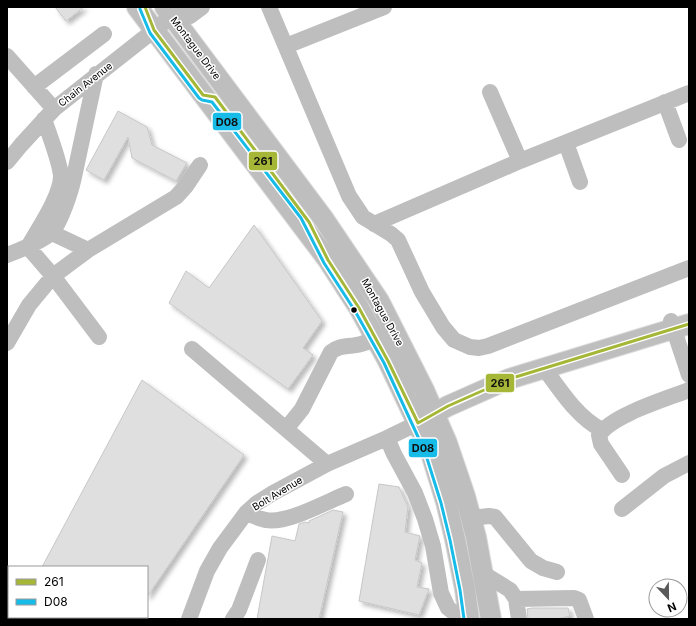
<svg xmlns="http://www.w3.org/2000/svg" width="696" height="626" viewBox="0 0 696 626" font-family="Inter,sans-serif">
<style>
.building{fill:#dfdfdf;stroke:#c7c7c7;filter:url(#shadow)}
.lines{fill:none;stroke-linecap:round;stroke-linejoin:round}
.major-casing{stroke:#dbdbdb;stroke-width:22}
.minor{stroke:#bebebe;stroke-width:16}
.major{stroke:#bebebe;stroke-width:20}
.bus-1-casing{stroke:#fff;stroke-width:6}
.bus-2-casing{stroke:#fff;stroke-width:6}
.bus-1{stroke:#a6b738;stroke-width:3}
.bus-2{stroke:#17bbe8;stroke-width:3}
.bus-dot{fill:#000;stroke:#fff;stroke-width:1.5}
.labels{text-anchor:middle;stroke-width:3;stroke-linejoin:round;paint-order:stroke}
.street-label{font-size:10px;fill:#000;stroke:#fff}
.line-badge{stroke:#fff;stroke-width:1.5}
.pale-badge-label{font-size:11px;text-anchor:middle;font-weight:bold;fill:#111}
</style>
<defs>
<filter id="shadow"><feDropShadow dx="3.5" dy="3.5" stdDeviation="2" flood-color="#0004"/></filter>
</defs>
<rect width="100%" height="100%" fill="#fff"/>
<!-- building -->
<path class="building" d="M55 7H84L66 21Z
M118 111 147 127 152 145 187 163 176 181 132 158 128 137 104 180 86 170Z
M254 225 322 321 303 348 313 355 288 389 169 303 186 271 209 288Z
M142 380 244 455 147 597V567H42Z
M379 484 399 487 408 507 405 532 420 536 415 560 422 563 417 587 429 589 419 615 359 601Z
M333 510 343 512 319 619H257L272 536 295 541 299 524 305 522 309 523V521Z
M532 608H568L570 616 557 619H528L527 609Z"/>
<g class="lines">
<!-- major casing -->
<g class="major-casing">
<path id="major" d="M137 7 328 260 359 308 388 361 430 450 446 502 455 539 465 589 469 619
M165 7 323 218 379 301 424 390 447 443 465 496 476 537 491 619
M424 419 448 406 509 379 689 324"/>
</g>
<!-- minor -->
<path class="minor" d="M269 7 349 196 363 217 391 234 398 240 422 292 443 327 454 340 470 347 479 348 488 346 689 268
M172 16H190L202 7
M286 46 384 7
M7 56 54 109
M34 87 104 34
M490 92 520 161
M665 102 679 140
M44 119C49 134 60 162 61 176 61 196 38 229 28 247L53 276 99 337
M566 143 580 182
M7 162 21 145 54 109 172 16
M374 224 520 161 689 93
M52 233 88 250 176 197 186 186 200 165
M7 255C18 251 45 240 52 232 61 222 71 191 74 177L96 74
M671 321 689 375
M7 343 29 305 53 276 88 250
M192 349 327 464
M544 368C560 390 577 417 602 430
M286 429 302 409 331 352C340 345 346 347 356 345 363 344 369 341 375 339
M387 438 394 454 415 493 425 519 433 546 441 593 448 608 462 619
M622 475 601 444 599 435C612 415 666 399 689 390
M622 509 664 476 689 463
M246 513C252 515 260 519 266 520 287 524 326 502 346 494
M471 518 489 516 495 517 531 561 543 568 557 572
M484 574 510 590 516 599 519 619
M516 599 574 598 579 600 586 619
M189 619 207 571 220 548 246 513 257 503 273 493 327 464 387 438 418 423
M233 619 239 610 258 560"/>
<!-- major -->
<use href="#major" class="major"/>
<!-- bus-1 casing -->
<g class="bus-1-casing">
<path id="bus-1" d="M145 7 154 30 203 95 215 97 309 222 328 260 359 308 388 361 418 423 448 406 509 379 689 324"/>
</g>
<!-- bus-2 casing -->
<g class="bus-2-casing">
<path id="bus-2" d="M140 9 150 33 199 98 202 100 212 102 301 218 324 263 355 311 384 363 425 452 441 503 450 540 460 590 464 619"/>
</g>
<!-- bus-1 -->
<use href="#bus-1" class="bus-1"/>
<!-- bus-2 -->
<use href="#bus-2" class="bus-2"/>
</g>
<!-- markers -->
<circle class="bus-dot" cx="354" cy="310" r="3.5"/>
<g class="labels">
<!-- street labels -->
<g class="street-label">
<text transform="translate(196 48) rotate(53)" y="4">Montague Drive</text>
<text transform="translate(85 84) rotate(-38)" y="4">Chain Avenue</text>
<text transform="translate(383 312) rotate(61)" y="4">Montague Drive</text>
<text transform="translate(277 493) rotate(-31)" y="4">Bolt Avenue</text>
</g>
</g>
<g class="line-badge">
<rect x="212" y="112" width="30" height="19" rx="4" fill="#17bbe8"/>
<rect x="248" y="151" width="30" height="20" rx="4" fill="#a6b738"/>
<rect x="485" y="373" width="30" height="20" rx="4" fill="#a6b738"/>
<rect x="408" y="438" width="30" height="20" rx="4" fill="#17bbe8"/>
</g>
<g class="pale-badge-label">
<text x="227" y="126">D08</text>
<text x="263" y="165">261</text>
<text x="500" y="387">261</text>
<text x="423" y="452">D08</text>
</g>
<!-- border -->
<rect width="696" height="626" fill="none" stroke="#000000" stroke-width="16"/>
<!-- legend -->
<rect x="8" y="566" width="140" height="52" fill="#ffffff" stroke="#999999"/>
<rect x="16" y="579" width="20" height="6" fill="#a6b738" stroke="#999999"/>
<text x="44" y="586" font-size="12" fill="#000000">261</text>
<rect x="16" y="599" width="20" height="6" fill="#17bbe8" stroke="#999999"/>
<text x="44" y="606" font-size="12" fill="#000000">D08</text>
<!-- north arrow -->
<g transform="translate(668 598) rotate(158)"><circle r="19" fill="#ffffff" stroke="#999999"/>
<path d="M0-3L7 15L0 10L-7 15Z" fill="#595959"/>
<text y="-6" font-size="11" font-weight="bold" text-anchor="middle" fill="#000000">N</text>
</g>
</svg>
